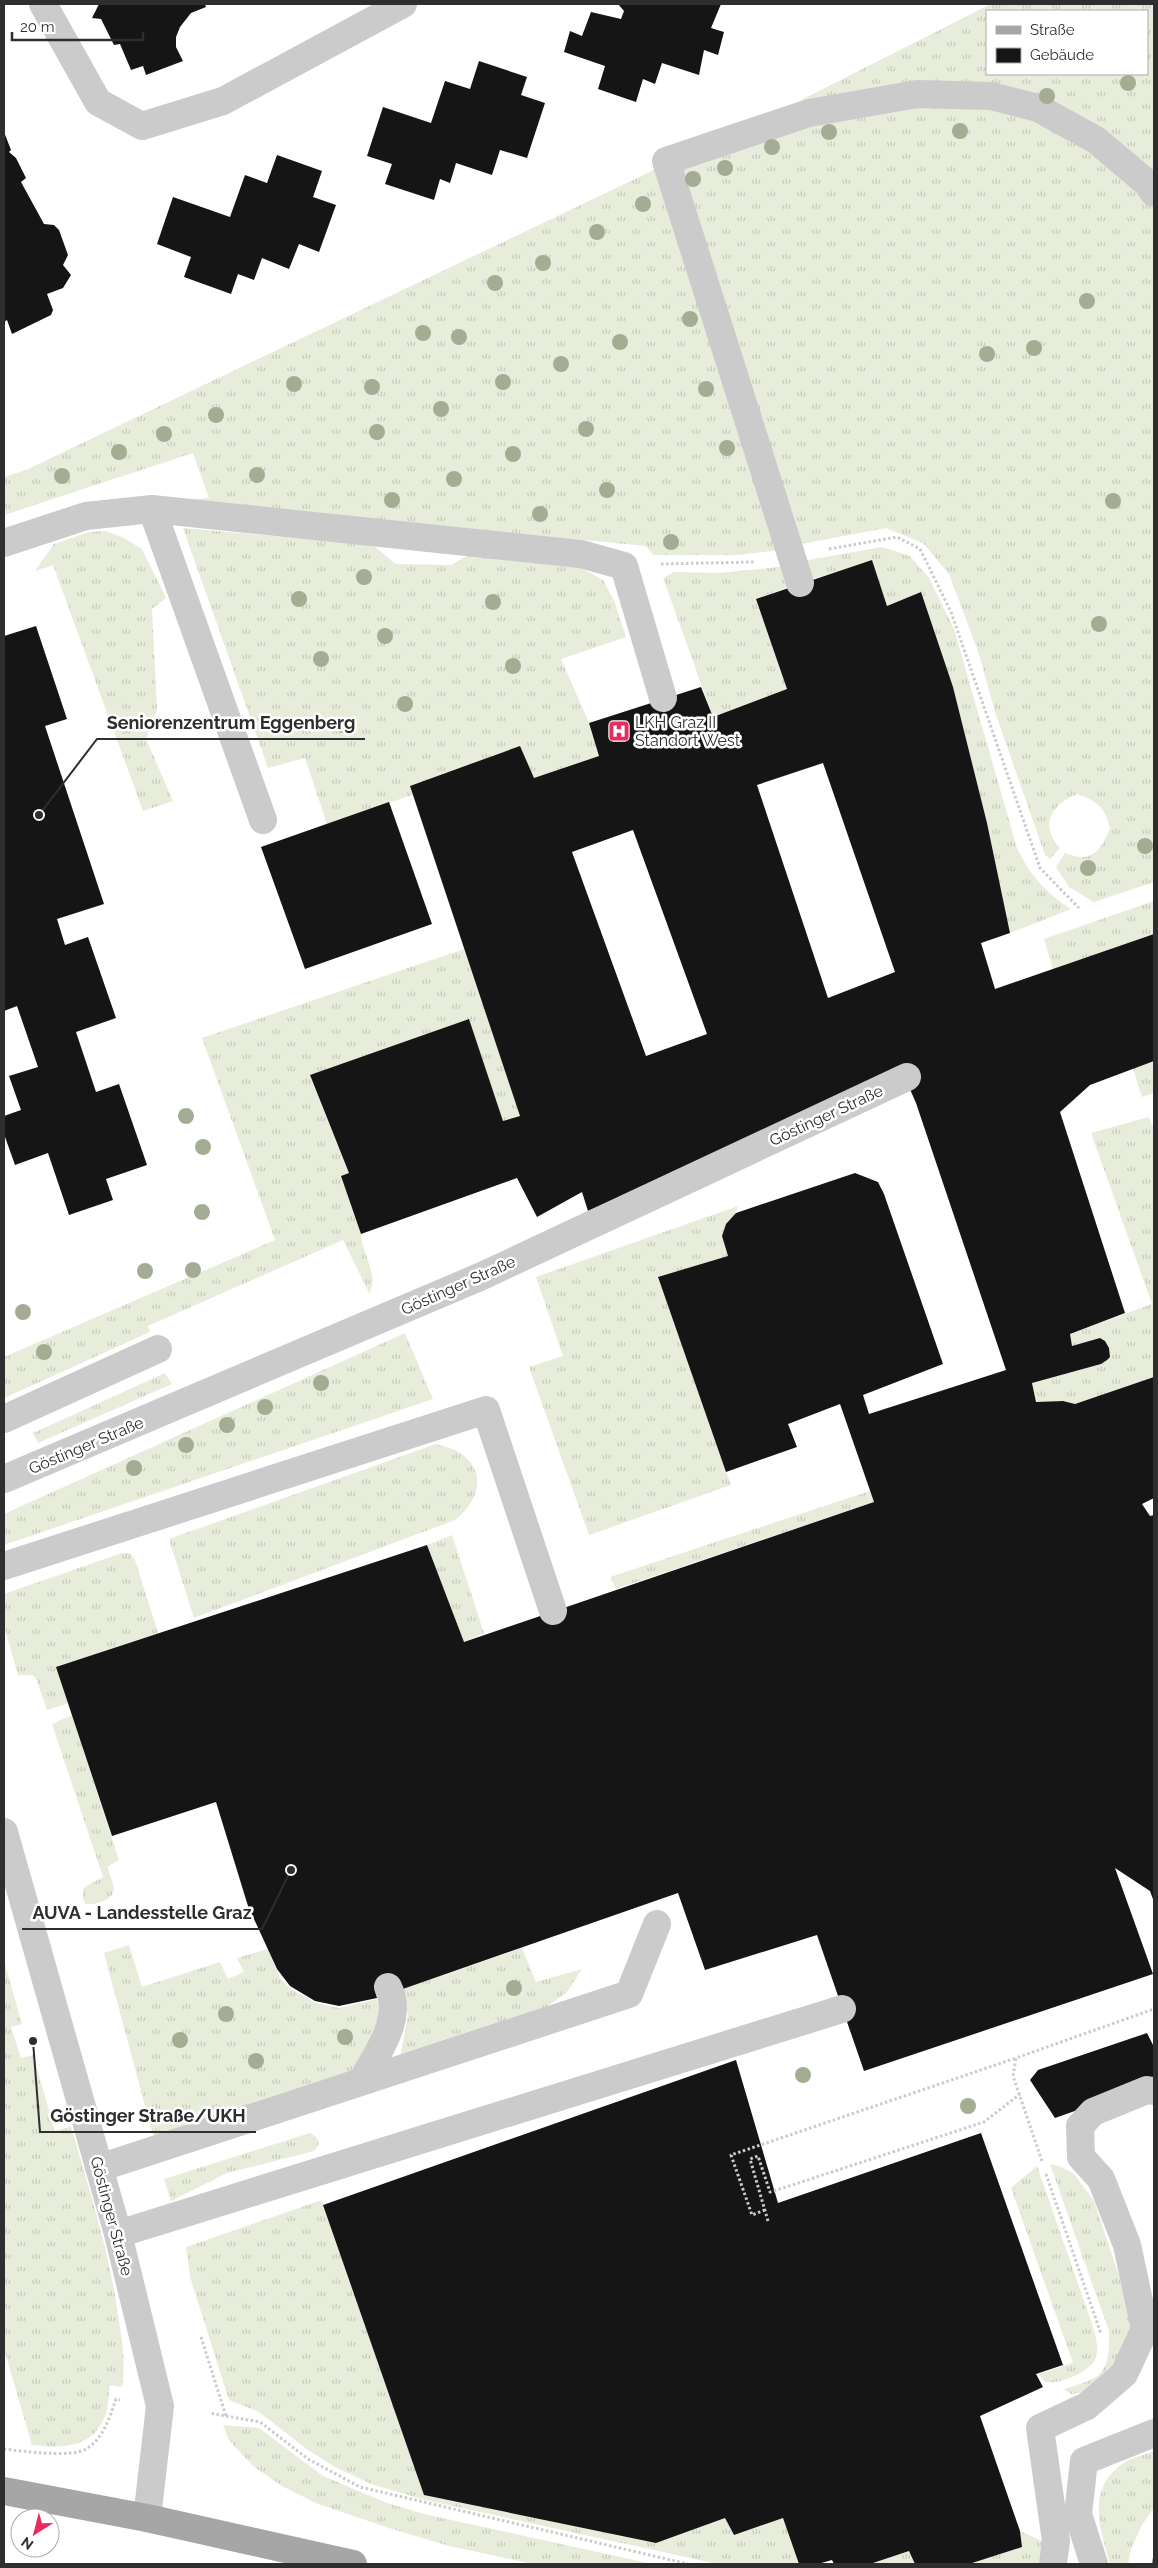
<svg xmlns="http://www.w3.org/2000/svg" width="1158" height="2568" viewBox="0 0 1158 2568" font-family="Raleway,sans-serif">
<style>
.grass{fill:url(#grass-tufts);fill-rule:evenodd}
.building{fill:#151515;fill-rule:evenodd}
.lines{fill:none;stroke-linecap:round;stroke-linejoin:round}
.path{stroke:#cbcbcb;stroke-width:3;stroke-dasharray:2.5 2.5;stroke-linecap:butt}
.minor{stroke:#cbcbcb;stroke-width:28}
.major{stroke:#a6a6a6;stroke-width:28}
.tram{stroke:#838383;stroke-width:1}
.tree{fill:#a4ad93}
.labels{text-anchor:middle;stroke-width:5;stroke-linejoin:round;paint-order:stroke}
.poi-label{font-size:16px;fill:#2e2e2e;stroke:#fff;text-anchor:start}
.street-label{font-size:16px;fill:#2e2e2e;stroke:#fff}
.leader{fill:none;stroke:#2e2e2e;stroke-width:2}
.callout-dot{fill:#2e2e2e;stroke:#fff;stroke-width:2}
.callout-label{font-size:18px;text-anchor:middle;font-weight:bold;fill:#2e2e2e;stroke:#fff;stroke-width:5;stroke-linejoin:round;paint-order:stroke}
</style>
<defs>
<pattern id="grass-tufts" width="24" height="20" patternUnits="userSpaceOnUse" patternTransform="scale(1.25)"><rect width="24" height="20" fill="#e7ecdb"/><path d="M3 7l-1-3M5 7V3M7 7l1-3M15 17l-1-3M17 17v-4M19 17l1-3" fill="none" stroke="#c6cbbc"/></pattern>
</defs>
<rect width="100%" height="100%" fill="#fff"/>
<!-- grass -->
<path class="grass" d="M991 4H1154V187L999 92 793 111 803 99ZM987 11H1147V74H987Z
M956 103 1039 118 1099 150 1154 206V882L1094 902 1069 887 1056 867 1065 853C1092 864 1100 851 1110 829 1106 808 1097 801 1077 794 1051 805 1039 825 1060 848L1050 859 1045 855 996 715 978 651 949 574 923 543 886 528 796 545 672 174 767 135 884 108Z
M658 168 781 550 739 555H653L646 546 181 501 209 498 193 453 4 515V477L26 470Z
M183 528 373 545 396 564 451 565 472 553 575 565 603 580 615 603 626 637 561 659 589 723 599 756 534 778 520 746 410 786 412 795 327 824 305 758 268 768Z
M105 531 122 537 142 549 166 598 152 609 157 710 146 739 173 801 143 811 53 565 35 571 54 544 89 532Z
M882 547 910 556 929 578 954 629 1017 848C1030 875 1046 893 1071 909L1010 933 987 823 953 687 920 592 887 606 872 561 809 580 803 561Z
M788 566 794 585 756 599 787 689 713 717 663 578 674 572 719 573Z
M1154 901V934L1053 969 1044 939Z
M464 949 520 1116 503 1121 468 1019 310 1076 349 1173 341 1176 361 1234C361 1252 380 1276 369 1293L343 1240 148 1326 150 1332 4 1398V1357L275 1240 202 1038Z
M1154 1061V1093L1142 1097 1133 1068Z
M1149 1117 1154 1130V1377L1075 1404 1063 1401 1036 1402 1032 1383 1101 1364 1110 1357 1109 1348 1105 1341 1072 1346 1070 1334 1152 1304 1091 1133Z
M738 1206C729 1234 716 1220 728 1256L658 1278 731 1485 589 1535 529 1367 563 1356 536 1277Z
M405 1333 433 1399 4 1545V1514Z
M165 1373 172 1384 38 1443 33 1433Z
M436 1444C442 1446 450 1448 455 1450 489 1468 480 1501 455 1520L194 1618 169 1539Z
M870 1491 874 1502 616 1589 610 1577Z
M452 1535 484 1633 464 1642 427 1545Z
M122 1553H130L135 1560 158 1633 57 1667 68 1703 47 1710 36 1678 32 1675H18L4 1626V1594Z
M72 1715 119 1860 107 1867C112 1882 121 1894 103 1901 97 1903 93 1905 86 1904L83 1899V1888L103 1877 52 1724Z
M129 1945 142 1987 220 1962 228 1979 244 1972 237 1958 268 1949 280 1978 291 1989 316 2003 339 2008 377 1999 382 2020 352 2073 156 2140 152 2132 104 1953Z
M522 1948 536 1982 582 1969 567 1992 545 2008 400 2058 408 2015 400 1990Z
M4 1961 22 2024 11 2027 21 2058 33 2055 55 2131 71 2126C89 2189 109 2250 118 2315 122 2339 126 2362 122 2387L110 2385C108 2394 109 2407 105 2416 92 2449 63 2448 32 2445L4 2349Z
M310 2133C319 2138 322 2143 314 2151L227 2173 171 2201 164 2179Z
M1050 2164 1062 2167 1074 2174 1094 2201 1134 2321 1125 2356 1081 2393 1071 2394 1064 2389C1102 2378 1110 2374 1109 2331Z
M1037 2166 1091 2321C1095 2333 1100 2348 1095 2360 1090 2371 1059 2385 1047 2382 1043 2381 1041 2378 1039 2374L1073 2363 1011 2188Z
M322 2200 424 2495 656 2543 725 2518 734 2535 783 2518 799 2564H718L425 2500 371 2484 335 2467 308 2450 259 2412 229 2400 190 2277 186 2247Z
M223 2425 259 2428 323 2476 387 2503 424 2514 652 2564H533L449 2546 389 2528 318 2504 282 2486 253 2466 229 2440Z
M1154 2451V2508L1142 2525 1131 2549 1128 2564H1110C1100 2530 1086 2490 1122 2464 1130 2458 1144 2455 1154 2451Z
M1020 2531 1042 2541 1043 2564H969L1022 2547Z
M909 2551 915 2564H870Z"/>
<!-- building -->
<path class="building" d="M99 4H205L206 7 191 13 180 27 176 37V47L183 61 146 75 143 66 131 70 120 44 114 45 101 19 92 18Z
M618 4H721L711 28 724 32 718 55 704 50 699 75 662 63 655 84 643 79 636 102 598 89 605 66 564 52 570 31 582 36 591 12 621 19 624 11Z
M479 61 527 77 521 95 545 103 527 158 500 150 492 175 456 163 450 183 440 179 434 200 385 184 392 164 367 156 383 107 431 123 445 81 470 89Z
M4 132 11 150 9 152 16 158 26 178 21 182 44 224 54 225 59 230 68 255 63 265 71 275 63 288 47 294 53 310 51 315 12 334 7 320 4 322Z
M277 155 322 171 313 197 336 205 319 252 299 244 289 269 262 258 254 280 238 274 231 294 184 277 191 257 157 244 173 197 230 217 245 175 267 183Z
M872 560 887 606 921 592 953 687 987 823 1010 933 981 943 995 989 1154 934V1061L1090 1085 1060 1112 1125 1313 1070 1334 1072 1346 1100 1338 1105 1341 1109 1348 1110 1357 1107 1360 1101 1364 1032 1383 1036 1402 1063 1401 1075 1404 1154 1377V1498L1142 1504 1150 1516 1154 1515V1902L1150 1891 1115 1868 1153 1974 864 2071 817 1935 705 1970 678 1893 400 1990H375L377 1998 339 2006 315 2001 290 1986 277 1969 248 1906 216 1802 112 1836 56 1667 427 1545 464 1642 874 1502 840 1404 788 1424 797 1447 726 1472 658 1277 728 1256 722 1236 726 1224 736 1213 855 1173 878 1182 884 1194 943 1364 863 1395 869 1414 1006 1370 916 1103 902 1071 588 1211 582 1192 537 1217 517 1178 361 1234 341 1176 349 1173 310 1075 469 1019 503 1121 520 1116 410 786 520 746 534 778 599 756 589 723 701 687 713 717 787 689 756 599ZM823 763 895 972 828 998 757 785ZM633 830 707 1034 646 1056 572 852Z
M36 626 67 719 45 726 104 904 57 919 65 945 88 937 116 1018 76 1032 96 1092 119 1084 147 1165 106 1179 113 1200 69 1215 48 1153 15 1165 4 1134V1116L21 1110 9 1076 38 1067 17 1006 4 1011V636Z
M389 802 432 924 305 969 261 847Z
M1147 2033 1154 2047V2083L1055 2118 1030 2080 1038 2070Z
M736 2060 778 2203 981 2133 1063 2365 1036 2374 1043 2387 980 2416 1020 2531 1022 2547 969 2564H915L909 2551 870 2564H834L832 2560 818 2564H799L783 2518 734 2535 725 2518 656 2543 424 2495 323 2205Z"/>
<g class="lines">
<!-- path -->
<path class="path" d="M829 549 897 537 920 549 951 612 1040 868 1079 908
M661 564 754 562
M1042 2161 1013 2076 1016 2058 1154 2009
M1046 2174 1101 2334
M765 2210 752 2215 731 2155 1016 2058
M768 2221 750 2159 758 2156 770 2192 774 2191 984 2122 1020 2094
M201 2337 226 2416 209 2413
M226 2416 260 2422 308 2459 360 2487 688 2564
M4 2449C22 2451 71 2458 86 2449 103 2439 110 2417 116 2399L120 2400"/>
<!-- minor -->
<path class="minor" d="M43 4 98 102 142 126 223 101 403 4
M152 509 581 554 624 566 663 698
M4 543 86 516 152 509 263 820
M800 583 666 161 809 113 917 94 991 96 1038 108 1096 140 1147 183 1154 193
M4 1419 158 1349
M4 1479 482 1276 907 1077
M4 1566 486 1410 553 1611
M4 1832 118 2234 160 2406 147 2518
M362 2081C377 2053 404 2019 388 1987
M99 2168 629 1994 657 1924
M118 2234 842 2009
M1053 2564 1056 2541 1040 2428 1087 2406 1124 2374 1145 2329 1127 2245 1101 2179 1081 2157 1080 2126 1093 2112 1147 2090 1154 2091
M1094 2564 1078 2514 1084 2461 1154 2433"/>
<!-- major -->
<path class="major" d="M4 2491 147 2518 353 2564"/>
<!-- tram -->
<path class="tram" d="M1152 2564 1154 2555"/>
</g>
<!-- trees -->
<g class="tree">
<circle cx="1128" cy="83" r="8"/>
<circle cx="1047" cy="96" r="8"/>
<circle cx="960" cy="131" r="8"/>
<circle cx="829" cy="132" r="8"/>
<circle cx="772" cy="147" r="8"/>
<circle cx="725" cy="168" r="8"/>
<circle cx="693" cy="179" r="8"/>
<circle cx="643" cy="204" r="8"/>
<circle cx="597" cy="232" r="8"/>
<circle cx="543" cy="263" r="8"/>
<circle cx="495" cy="283" r="8"/>
<circle cx="1087" cy="301" r="8"/>
<circle cx="690" cy="319" r="8"/>
<circle cx="423" cy="333" r="8"/>
<circle cx="459" cy="337" r="8"/>
<circle cx="620" cy="342" r="8"/>
<circle cx="1034" cy="348" r="8"/>
<circle cx="987" cy="354" r="8"/>
<circle cx="561" cy="364" r="8"/>
<circle cx="503" cy="382" r="8"/>
<circle cx="294" cy="384" r="8"/>
<circle cx="372" cy="387" r="8"/>
<circle cx="706" cy="389" r="8"/>
<circle cx="441" cy="409" r="8"/>
<circle cx="216" cy="415" r="8"/>
<circle cx="586" cy="429" r="8"/>
<circle cx="377" cy="432" r="8"/>
<circle cx="164" cy="434" r="8"/>
<circle cx="727" cy="448" r="8"/>
<circle cx="119" cy="452" r="8"/>
<circle cx="513" cy="454" r="8"/>
<circle cx="257" cy="475" r="8"/>
<circle cx="62" cy="476" r="8"/>
<circle cx="454" cy="479" r="8"/>
<circle cx="607" cy="490" r="8"/>
<circle cx="392" cy="500" r="8"/>
<circle cx="1113" cy="501" r="8"/>
<circle cx="540" cy="514" r="8"/>
<circle cx="671" cy="542" r="8"/>
<circle cx="364" cy="577" r="8"/>
<circle cx="299" cy="599" r="8"/>
<circle cx="493" cy="602" r="8"/>
<circle cx="1099" cy="624" r="8"/>
<circle cx="385" cy="636" r="8"/>
<circle cx="321" cy="659" r="8"/>
<circle cx="513" cy="666" r="8"/>
<circle cx="405" cy="704" r="8"/>
<circle cx="343" cy="725" r="8"/>
<circle cx="1145" cy="846" r="8"/>
<circle cx="1088" cy="868" r="8"/>
<circle cx="186" cy="1116" r="8"/>
<circle cx="203" cy="1147" r="8"/>
<circle cx="202" cy="1212" r="8"/>
<circle cx="193" cy="1270" r="8"/>
<circle cx="145" cy="1271" r="8"/>
<circle cx="23" cy="1312" r="8"/>
<circle cx="44" cy="1352" r="8"/>
<circle cx="321" cy="1383" r="8"/>
<circle cx="265" cy="1407" r="8"/>
<circle cx="227" cy="1425" r="8"/>
<circle cx="186" cy="1445" r="8"/>
<circle cx="134" cy="1468" r="8"/>
<circle cx="514" cy="1988" r="8"/>
<circle cx="226" cy="2014" r="8"/>
<circle cx="345" cy="2037" r="8"/>
<circle cx="180" cy="2040" r="8"/>
<circle cx="256" cy="2061" r="8"/>
<circle cx="803" cy="2075" r="8"/>
<circle cx="968" cy="2106" r="8"/>
</g>
<!-- icons -->
<defs>
<g id="hospital-square" transform="scale(1.125)"><rect x="-9" y="-9" width="18" height="18" rx="4" fill="#e92c5b" stroke="#fff"/><path d="M-5-5h3v3.5h4V-5h3V5h-3V1.5h-4V5h-3Z" fill="#fff"/></g>
</defs>
<g fill-rule="evenodd">
<use href="#hospital-square" x="619" y="731"/>
</g>
<g class="labels">
<!-- poi labels -->
<g class="poi-label">
<text x="635" y="728">LKH Graz II<tspan x="635" dy="18">Standort West</tspan></text>
</g>
<!-- street labels -->
<g class="street-label">
<text transform="translate(826 1115) rotate(-25)" y="6">Göstinger Straße</text>
<text transform="translate(458 1285) rotate(-24)" y="6">Göstinger Straße</text>
<text transform="translate(86 1445) rotate(-23)" y="6">Göstinger Straße</text>
<text transform="translate(112 2216) rotate(75)" y="6">Göstinger Straße</text>
</g>
</g>
<!-- callouts -->
<path class="leader" d="M39 815L97 739H365M291 1870L262 1929H22M33 2041L40 2132H256"/>
<g class="callout-dot">
<circle cx="39" cy="815" r="5"/>
<circle cx="291" cy="1870" r="5"/>
<circle cx="33" cy="2041" r="5"/>
</g>
<g class="callout-label">
<text x="231" y="729">Seniorenzentrum Eggenberg</text>
<text x="142" y="1919">AUVA - Landesstelle Graz</text>
<text x="148" y="2122">Göstinger Straße/UKH</text>
</g>
<!-- border -->
<rect width="1158" height="2568" fill="none" stroke="#2e2e2e" stroke-width="10"/>
<!-- legend -->
<rect x="986" y="10" width="162" height="65" fill="#ffffff" stroke="#ababab"/>
<rect x="996" y="26" width="25" height="8" fill="#a6a6a6" stroke="#ababab"/>
<text x="1030" y="35" font-size="15" fill="#2e2e2e">Straße</text>
<rect x="996" y="48" width="25" height="15" fill="#151515" stroke="#ababab"/>
<text x="1030" y="60" font-size="15" fill="#2e2e2e">Gebäude</text>
<!-- north arrow -->
<g transform="translate(35 2533) rotate(216)"><circle r="24" fill="#ffffff" stroke="#ababab"/>
<path d="M0-4L9 19L0 12L-9 19Z" fill="#e92c5b"/>
<text y="-8" font-size="14" font-weight="bold" text-anchor="middle" fill="#2e2e2e">N</text>
</g>
<!-- scale -->
<path d="M12 32v8h131v-8" fill="none" stroke="#2e2e2e" stroke-width="2.5"/>
<text x="20" y="32" font-size="15" fill="#2e2e2e" stroke="#ffffff" stroke-width="4" paint-order="stroke">20 m</text>
</svg>
